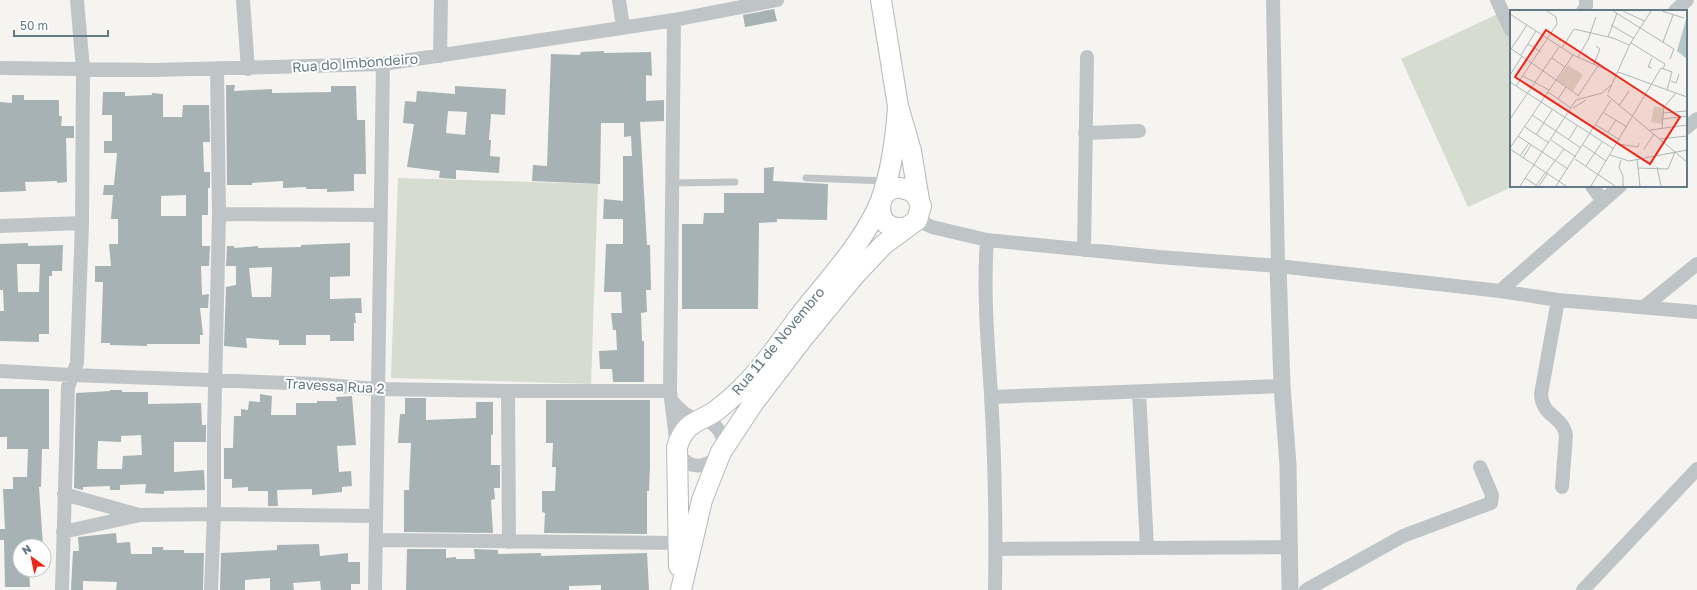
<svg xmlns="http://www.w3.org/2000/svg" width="1697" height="590" viewBox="0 0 1697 590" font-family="'Golos Text',sans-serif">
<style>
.green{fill:#d7dcd1}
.building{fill:#a6b2b4;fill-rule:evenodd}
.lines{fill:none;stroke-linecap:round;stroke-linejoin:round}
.secondary-casing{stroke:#b2b9bc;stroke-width:22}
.service{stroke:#bfc5c7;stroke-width:7}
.minor{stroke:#bfc5c7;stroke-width:14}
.tertiary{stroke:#bfc5c7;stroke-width:17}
.secondary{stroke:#fff;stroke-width:20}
.labels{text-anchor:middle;stroke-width:4;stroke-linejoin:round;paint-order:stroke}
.street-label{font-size:14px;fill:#627a83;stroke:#fff}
.inset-road{fill:none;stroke:#adb8ba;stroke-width:1}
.view{fill:#ec2819;fill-opacity:0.15;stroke:#ec2819;stroke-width:2}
.inset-edge{fill:none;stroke:#627a83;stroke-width:2}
</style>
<rect width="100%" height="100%" fill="#f5f4f0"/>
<!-- green -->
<path class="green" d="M1500 13 1511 38V186H1514L1468 207 1401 59Z
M398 178 598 184 591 384 391 378Z"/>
<!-- building -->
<path class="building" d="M774 9 777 21 745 27 743 15Z
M604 51V53L651 52 652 76 646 75V101L664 100V121L640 122 647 245H650L651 290H646L647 312 641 313 642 341H644V382H613L612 369H600L599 351 617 350 616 330H613L611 313H622L621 292H604L606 244H623V219H603L604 199 623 201V156H632L631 136 624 137V123H601L600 184 532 181 533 165 547 166 551 54 580 55 581 52Z
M226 85H235L234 91 272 89V93L331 92V86H356L357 120H365L366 174H354V191L327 192V189H306V187L283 188V181L252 183V185H227Z
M455 86 506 89 505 115 491 114 489 140H491L490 156 500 157 499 173 456 170V179L439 178 440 171 407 167 414 124 403 123 405 101 416 102 417 91 455 94ZM448 111 467 112 465 135 446 133Z
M103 92H125V96L152 95V93L163 94V117H182L183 105H209L210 142H203L204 172H210V188H208V215H202V246H210L209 266H201L202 295 209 294 208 308H200L203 335H200V344H147V346L110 345V343H101L103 282H95V266H111L109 244H118V219H111L113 195H103L104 185H114L117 153H104V141H112V115H102ZM186 195V216H161V196Z
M12 95H24V100H59V116H62L61 126H74V138H66L67 182 57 183V181L25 182 26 191 0 192V102L12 103Z
M774 167 773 181 828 184 827 220 777 219V222L759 223 758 309H682V224H703L704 213H724V193H764V168Z
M28 243V246L63 245 62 271H52V276H49V334H39V342L0 341V311H4L3 290H0V244ZM17 264H40L39 292H18Z
M350 243V276L330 277V299L361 298 362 313H355L356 323H354V341H330V335H306V345H279V340L246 338 247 348 224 346 226 287 236 285V266H226L227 246H234V248L258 246V248L301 247V245ZM272 267 271 297H252L249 268Z
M0 389H49V449H42L41 487H39L43 546H20V570H29L30 587H5L4 540H0V529H5L3 489H13V477H27L28 449H7V437H0Z
M110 390H122V392H148V404L201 403 202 425H206V442H174V472L204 470 205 490 164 491V494L145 493 146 484 120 485V490H110V486L83 487V490L74 488 76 393 110 391ZM141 435 142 455 123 456 122 469H97L98 441 121 442V436Z
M260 394 272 396 271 415H296V403H317V401H337L336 397 352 396 356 445 337 446 339 472 351 471 352 486 342 487V492L323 494 312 495V489L277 490 278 506H268V491H248V487L232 488V479H224V448H233L234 416H241V409L248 410 249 401 260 402Z
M405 398H426V420L476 418V402H493V434L491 435V465H500V488H494L495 499 491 500 493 533 404 532V490H409L411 443H398L400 414H405Z
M546 400H650V466L649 491H647V534L544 533 545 513 542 512V491H555L556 467H552L553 443H546Z
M116 533 117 543 130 542 131 554H152V547H163V550H184V553H204L203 590H116L117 582 83 581V590H71L73 551H79L78 537Z
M319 544 320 556 348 553V562H360V584H351V590H321L320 581 293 583 294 590H270V578L245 580V590H220L221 553 277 550V545Z
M407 549H446V558L456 557V559H475L474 549 498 550V554L541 553V556L647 553 649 590H601V585L569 586V590H406Z"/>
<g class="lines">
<!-- secondary casing -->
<g class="secondary-casing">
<path id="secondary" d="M881 0 898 106 911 151 919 200
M679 566 677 447C686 420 697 424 717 410 726 403 734 396 742 388 764 367 781 341 799 317 826 282 865 242 881 200 892 169 896 138 898 106
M681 590 702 500 721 452 754 402 803 338 854 276 883 245 917 220 921 206C918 198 915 191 905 189 874 179 869 236 907 227"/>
</g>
<!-- service -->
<path class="service" d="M806 178 886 181
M672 183 735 182"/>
<!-- minor -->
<path class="minor" d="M243 0 248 69
M619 0 623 27
M1273 0 1278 266
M1497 0 1511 30
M1583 11 1586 6V0
M1675 11 1687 0
M440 56 441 0
M0 68 155 70 383 64 674 20 777 0
M1686 128 1697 119
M1085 133 1139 131
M1592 186 1603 201
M219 214 380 215
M917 220 932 227 987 240 1159 257 1278 266 1500 291 1558 300 1697 312
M0 226 82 223
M987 240C983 292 988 344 991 395 995 460 996 525 995 590
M1084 250 1087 57
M1500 291 1620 186
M1558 300 1541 394C1542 417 1562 415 1566 435L1562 487
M1644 307 1697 264
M0 371 72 375 315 384 377 389 508 391H670
M508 391 509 542
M1139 392 1147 548
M991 397 1282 386
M672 401C677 407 683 414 691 417 695 418 699 418 703 419 714 422 723 432 723 443 723 461 697 473 684 460 680 457 679 452 677 447L670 391 674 20
M64 494 139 515
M63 532 140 515 214 514 376 516
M376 540 678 543
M996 549 1291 547
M62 590 68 387 77 363 82 223 83 69 77 0
M211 590 214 514V432L219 214 217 69
M375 590 383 64
M1306 590 1403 536 1491 503 1492 495 1480 467
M1583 590 1697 469"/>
<!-- tertiary -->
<path class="tertiary" d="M1278 266 1282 386 1288 465 1290 590"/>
<!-- secondary -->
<use href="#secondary" class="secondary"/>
</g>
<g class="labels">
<!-- street labels -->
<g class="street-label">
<text transform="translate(355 63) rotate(-4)" y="5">Rua do Imbondeiro</text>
<text transform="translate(778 341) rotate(-50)" y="5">Rua 11 de Novembro</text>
<text transform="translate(335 386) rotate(3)" y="5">Travessa Rua 2</text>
</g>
</g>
<!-- overview -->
<g transform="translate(1510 10)">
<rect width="177" height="177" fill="#f5f4f0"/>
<path d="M58 55 73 65 63 81 47 70ZM144 97 154 98 152 114 141 112Z" fill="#d7dcd1"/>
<path d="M177 6V49L167 41Z" fill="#b6c7c8"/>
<path class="inset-road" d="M103 1 164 39 160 49M113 1 134 11M152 1 174 8M0 4 63 45 106 64M101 15 123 28M98 27 107 3M153 32 163 5M121 33 155 54 153 59M18 34 31 42M0 38 69 86M52 38 64 19 103 28 119 35M1 39 17 15M11 45 26 21M68 47 78 30 86 7M42 48 55 57M84 54 90 39 86 36M142 58 138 57 142 48M108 62 177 87M0 65 12 46M13 66 39 80M161 71 166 73 169 64M0 72 104 139M6 76 47 14 46 7 37 1M38 82 61 98M98 83 120 34 141 1M97 85 177 152M68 86 88 56M48 89 56 77M109 96 119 81M63 98 76 90M94 103 117 117M153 103 177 101M22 105 71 138M0 109 49 37M153 109 177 106M86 115 110 130M15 117 39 133M152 118 154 97 166 83M140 120 177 115M98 122 106 110M26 125 42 100M8 126 58 159M59 129 67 116M150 129 177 126M41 130 66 147M108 134 128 137 129 133M73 135 96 151M0 138 63 45M0 139 56 176M134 139 144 124M100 145 119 151 177 140M10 146 19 133M13 148 21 135M65 149 105 176M127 149 130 176M111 150 109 157 113 166V176M76 156 92 132M147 157 151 176M128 158 158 159 165 142M36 163 54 139M15 168 27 176M10 176 66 90 92 83 101 75M26 176 35 163M29 176 37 164M46 176 101 90M81 176 151 58 162 62 157 80"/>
<path class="view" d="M36 20 170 107 140 154 5 67Z"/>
<rect width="177" height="177" class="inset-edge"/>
</g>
<!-- north arrow -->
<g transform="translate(32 558) rotate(327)"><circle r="19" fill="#ffffff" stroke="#c0cacd"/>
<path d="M0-3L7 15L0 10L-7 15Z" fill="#ec2819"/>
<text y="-6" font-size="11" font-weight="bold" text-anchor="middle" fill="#627a83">N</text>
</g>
<!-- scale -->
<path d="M14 30v6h94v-6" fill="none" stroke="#627a83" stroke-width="2"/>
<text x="20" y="30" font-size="12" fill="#627a83" stroke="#ffffff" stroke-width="3" paint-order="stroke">50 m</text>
</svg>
